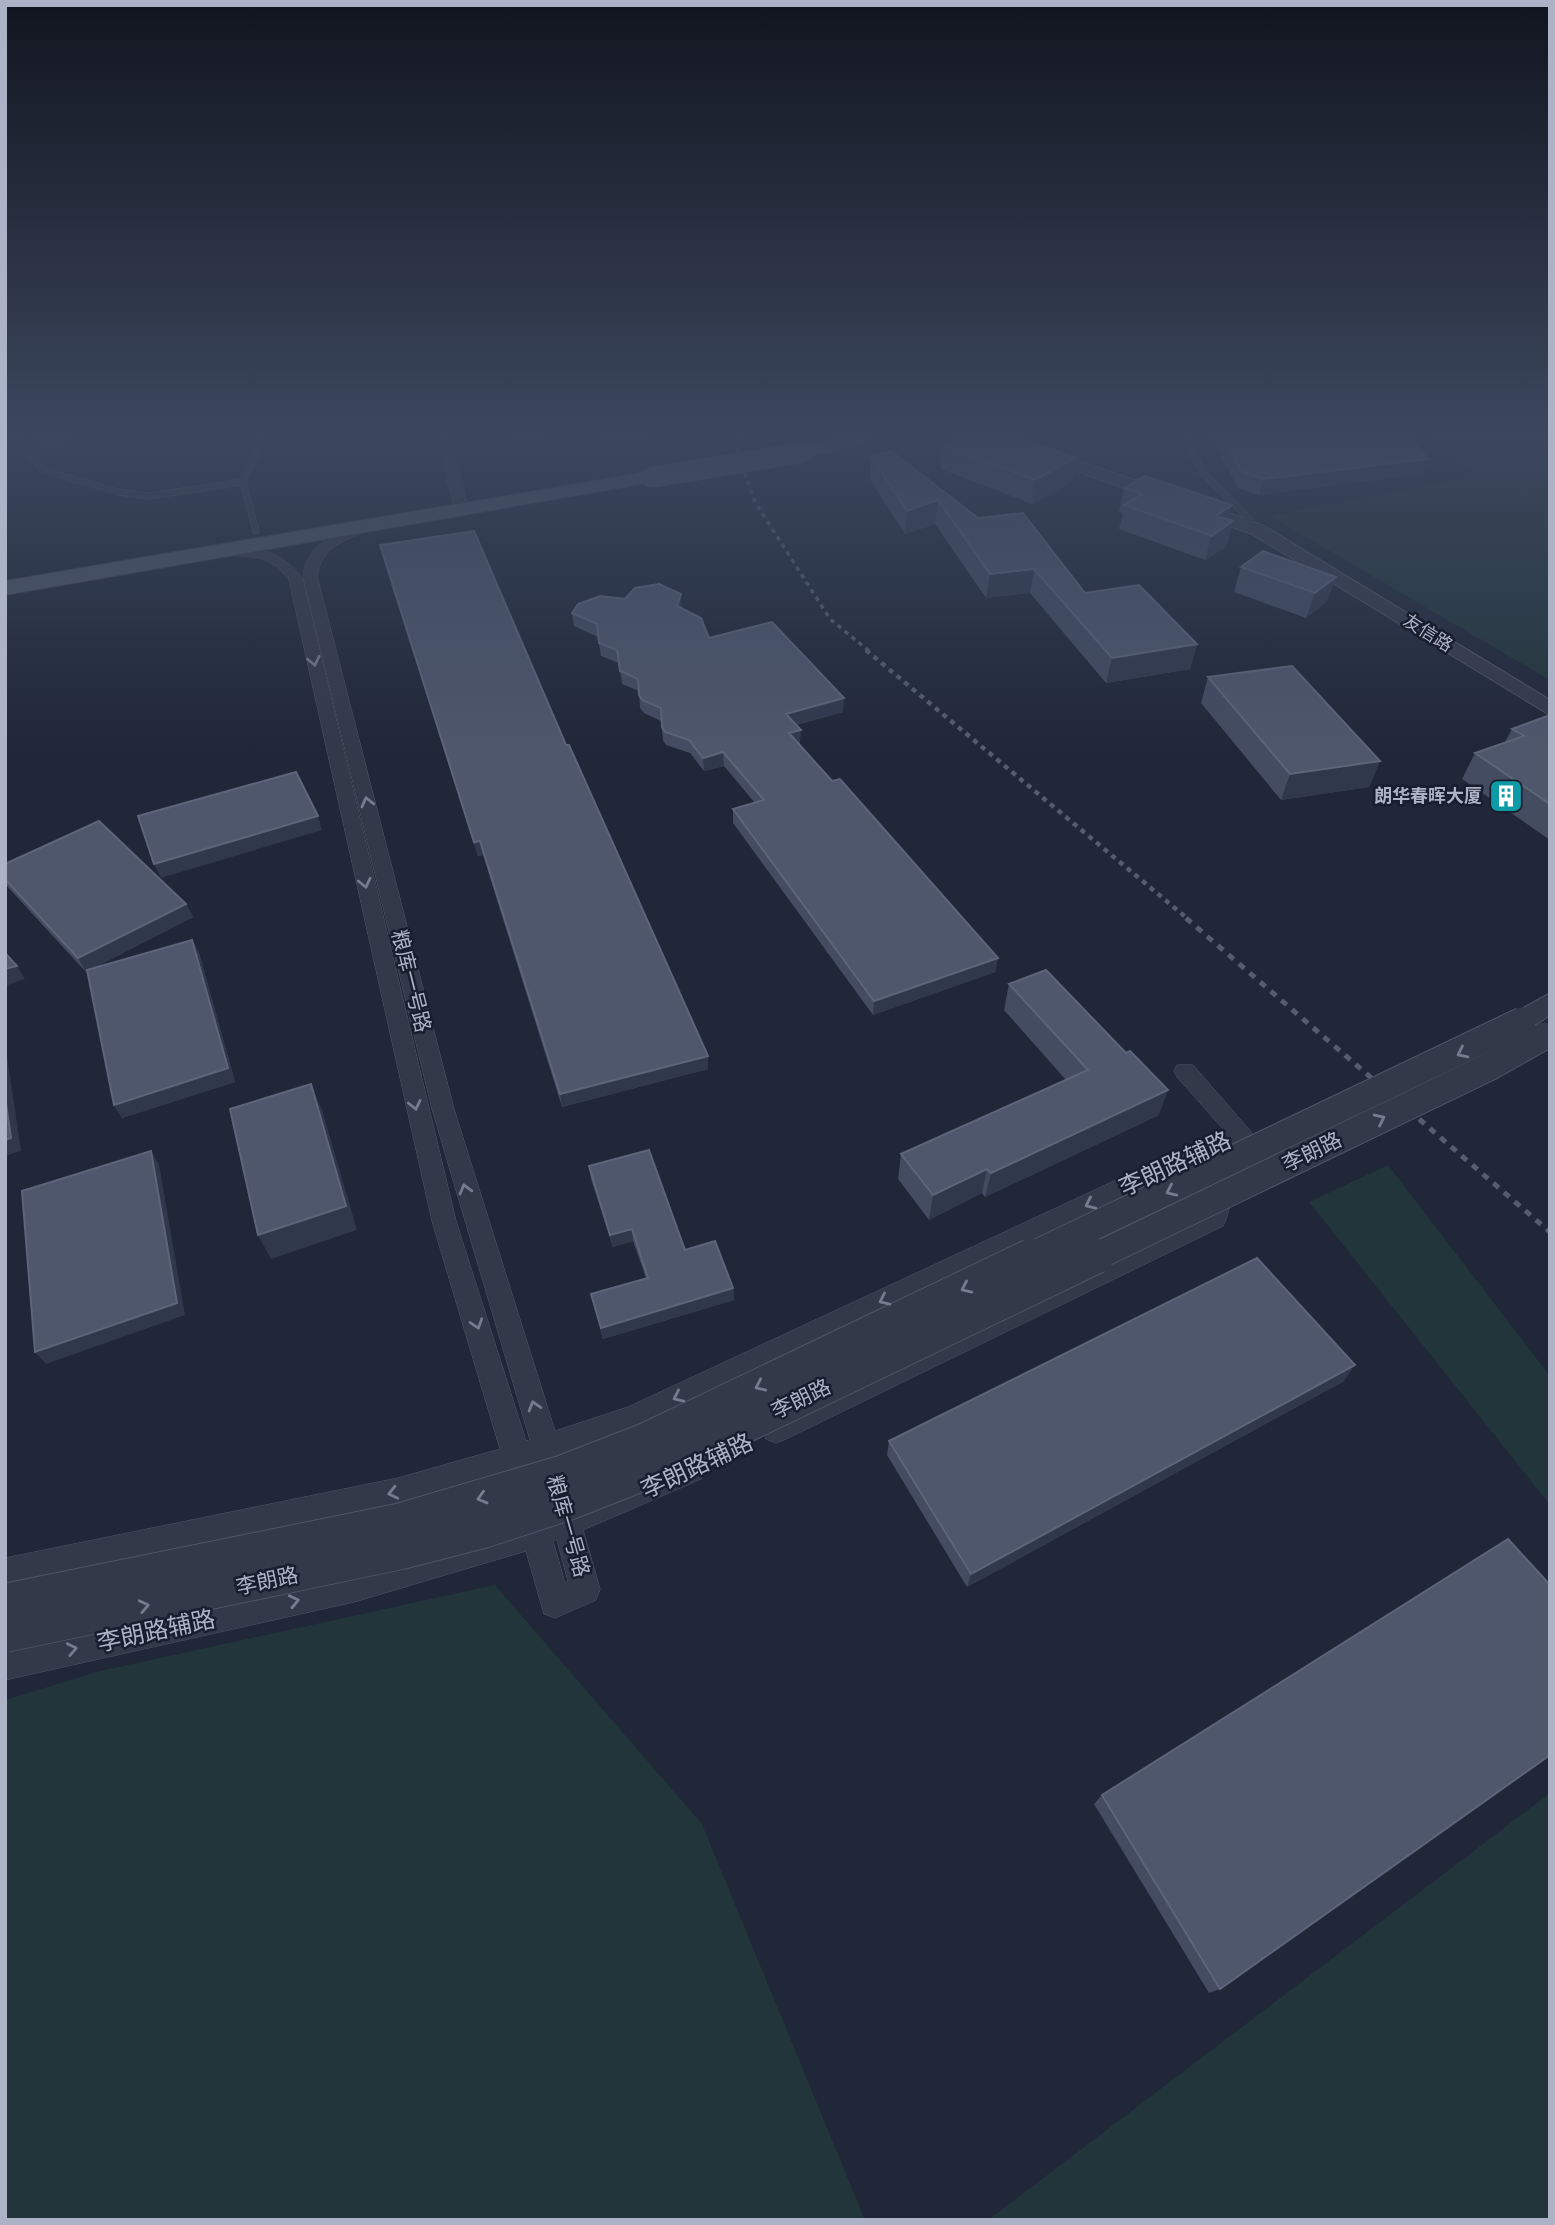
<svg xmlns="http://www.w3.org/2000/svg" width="1555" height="2225" viewBox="0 0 1555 2225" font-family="'Varela Round','Noto Sans SC',sans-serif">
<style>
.green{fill:#22353b}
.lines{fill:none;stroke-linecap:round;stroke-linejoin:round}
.service-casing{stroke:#505667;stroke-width:7}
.minor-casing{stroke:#505667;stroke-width:1}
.tertiary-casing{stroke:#505667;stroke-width:2}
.primary-casing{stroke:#3c4252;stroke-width:2}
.service{stroke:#333949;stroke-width:6}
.minor{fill:#333949;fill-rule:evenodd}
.tertiary{fill:#333949;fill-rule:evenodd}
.primary{fill:#505869;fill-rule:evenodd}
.rail-far2{stroke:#545c70;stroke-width:3.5;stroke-dasharray:4.5 4.5;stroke-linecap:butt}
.rail-far1{stroke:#545c70;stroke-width:4.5;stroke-dasharray:5 5;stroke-linecap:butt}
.rail{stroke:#545c70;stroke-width:5;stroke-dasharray:7 7;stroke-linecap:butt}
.tertiary-bridge-far1-casing{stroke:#505667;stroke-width:29;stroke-linecap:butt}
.tertiary-bridge-casing{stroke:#505667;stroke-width:36;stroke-linecap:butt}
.primary-bridge-casing{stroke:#3c4252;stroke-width:22;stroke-linecap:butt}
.tertiary-bridge-far1{stroke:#333949;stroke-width:27}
.tertiary-bridge{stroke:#333949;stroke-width:34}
.primary-bridge{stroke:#505869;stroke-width:21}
.wall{fill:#434c61}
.shaded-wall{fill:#30384c}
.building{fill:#4e576c;stroke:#5d657a;stroke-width:2}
.oneway{stroke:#767c8e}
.labels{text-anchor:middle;stroke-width:5;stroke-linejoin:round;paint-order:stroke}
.far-street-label{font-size:18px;fill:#adb3c6;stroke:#181e2d}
.far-poi-label{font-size:18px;font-weight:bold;fill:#adb3c6;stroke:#181e2d;text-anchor:end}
.street-label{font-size:21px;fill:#adb3c6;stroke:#181e2d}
.near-street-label{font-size:24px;fill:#adb3c6;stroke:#181e2d}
</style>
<rect width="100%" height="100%" fill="#1f2738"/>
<!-- green -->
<path class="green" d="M1433 438H1550V680L1270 516 1477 476Z
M1388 1165 1550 1376V1505L1309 1202Z
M495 1585 702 1824 865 2220H5V1700L100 1671Z
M1550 1793V2220H988Z"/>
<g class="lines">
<!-- service casing -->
<g class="service-casing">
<path id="service" d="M15 438 43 470 118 492 149 496 243 482 263 438
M1186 438 1203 473 1250 520
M243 482 256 531"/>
</g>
<!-- minor casing -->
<g class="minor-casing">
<path id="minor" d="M438 438H450L469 510 467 513 455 510Z
M370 522 375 523V529C349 537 321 546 317 576L454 1109 555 1431 628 1407 1224 1130 1177 1077 1174 1071 1177 1065H1193L1252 1133 1226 1219 1223 1226 786 1439 776 1443 766 1439 762 1430 766 1421 1204 1213 1223 1151 644 1426 562 1455 576 1504 691 1457 701 1461 705 1470 701 1479 583 1530 600 1589 596 1600 555 1618 544 1614 526 1551 354 1602 5 1680V1648L354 1572 519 1525 506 1474 398 1506 5 1588V1558L398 1478 500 1449 432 1221 289 580 278 567 261 558 219 554V548C251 541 286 553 303 580L456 1221 526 1441 530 1440 432 1109 303 576C307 542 340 530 370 522ZM536 1464 550 1514 546 1515 532 1466ZM557 1540 568 1581 565 1583 553 1541Z"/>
</g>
<!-- tertiary casing -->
<g class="tertiary-casing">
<path id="tertiary" d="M985 438H1008L1194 500 1264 526 1550 700V715L1252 534Z
M1550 993V1015C1537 1024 1528 1032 1513 1028L1509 1021 1513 1014Z"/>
</g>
<!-- primary casing -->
<g class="primary-casing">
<path id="primary" d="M837 438H872L870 442 800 459 790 453 793 449Z
M652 471 659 473 662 477 659 481 5 595V581Z"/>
</g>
<!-- service -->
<use href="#service" class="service"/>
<!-- minor -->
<use href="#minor" class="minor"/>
<!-- tertiary -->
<use href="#tertiary" class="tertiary"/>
<!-- primary -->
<use href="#primary" class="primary"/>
<!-- rail-far2 -->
<path class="rail-far2" d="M737 438V452L755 502 830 619 869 651"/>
<!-- rail-far1 -->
<path class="rail-far1" d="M866 650 1188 919"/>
<!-- rail -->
<path class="rail" d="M1186 918 1550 1232"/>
<!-- tertiary-bridge-far1 casing -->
<g class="tertiary-bridge-far1-casing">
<path id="tertiary-bridge-far1" d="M1027 1258 1522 1021
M1093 1258 1491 1066 1544 1036"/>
</g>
<!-- tertiary-bridge casing -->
<g class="tertiary-bridge-casing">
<path id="tertiary-bridge" d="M5 1601 398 1521 561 1473 646 1440 1031 1256
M5 1635 401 1552 483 1531 571 1502 659 1467 1097 1256"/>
</g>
<!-- primary-bridge casing -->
<g class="primary-bridge-casing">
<path id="primary-bridge" d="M652 477 800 453"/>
</g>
<!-- tertiary-bridge-far1 -->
<use href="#tertiary-bridge-far1" class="tertiary-bridge-far1"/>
<!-- tertiary-bridge -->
<use href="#tertiary-bridge" class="tertiary-bridge"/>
<!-- primary-bridge -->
<use href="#primary-bridge" class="primary-bridge"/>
</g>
<!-- wall -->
<path class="wall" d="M36 438H74L69 448 41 449Z
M515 438H540V441L516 443Z
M1211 438H1411L1428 459 1422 474 1259 495 1238 488Z
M943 446 1072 482 1032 504 941 469Z
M871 456 978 518 1085 593 1197 644 1190 669 1106 683 1030 593 986 598 935 524 905 534 870 479Z
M1124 488 1228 520 1227 546 1205 560 1119 529 1123 513 1119 512Z
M380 545 566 745 708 1069 562 1107 483 855 478 856Z
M1241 567 1336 577 1327 601 1306 618 1234 592Z
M682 607 681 608 709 638 843 712 796 725 800 743 799 744 998 958 995 972 873 1015 733 823V809L755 803 724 766 704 771 690 753 666 745 663 740 661 721 644 713 640 708 639 691 622 684 619 663 601 656 598 637 574 626 572 613Z
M1208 677 1380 761 1369 787 1281 800 1201 703Z
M1550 715V840L1462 779 1475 753 1505 742 1512 729Z
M5 864 186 904 193 917 92 969 192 940 199 953 235 1082 122 1118 114 1105 87 971 86 972 5 884Z
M1009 984 1159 1115 985 1197 982 1193 929 1220 898 1179 901 1154 1066 1080 1004 1010Z
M589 1166 685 1250 733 1288 734 1300 603 1339 591 1294 646 1278 633 1241 613 1247 591 1179Z
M1344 1381 967 1587 887 1455 889 1441Z
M1102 1795 1220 1989 1209 1993 1094 1804Z"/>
<!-- shaded-wall -->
<path class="shaded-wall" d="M65 438H74L69 448Z
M601 438H656L591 453 590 441Z
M1076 458 1072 482 1032 504 1035 480Z
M1428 459 1422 474 1259 495 1264 479Z
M938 500 935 524 905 534 907 511Z
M1232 505 1226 527 1233 521 1227 546 1205 560 1216 516Z
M1034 569 1030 593 986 598 990 574Z
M1336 577 1327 601 1306 618 1315 593Z
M681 594 682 607 678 619 677 606Z
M1197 644 1190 669 1106 683 1112 658Z
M844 698 843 712 786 727V714Z
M801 730 800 743 789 746V733Z
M723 752 724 766 704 771 703 758Z
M1380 761 1369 787 1281 800 1290 774Z
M318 816 322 830 161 878 154 864Z
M480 841 483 855 478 856 474 842Z
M186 904 193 917 86 972 78 958Z
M192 940 199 953 235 1082 122 1118 114 1105Z
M998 958 995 972 873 1015 874 1001Z
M17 966 25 979 5 986V969Z
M5 1042 21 1151 5 1156Z
M708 1056V1069L562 1107 560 1094Z
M311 1084 322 1110 357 1230 271 1259 258 1235Z
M1168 1090 1159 1115 985 1197 991 1173Z
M151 1151 159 1164 185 1315 46 1364 35 1352Z
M987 1169 982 1193 929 1220 933 1195Z
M632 1229 633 1241 613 1247 610 1235Z
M733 1288 734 1300 603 1339 601 1328Z
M1355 1365 1344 1381 967 1587 971 1574Z"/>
<!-- building -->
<path class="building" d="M959 438H1020L1076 458 1035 480 943 446Z
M1223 438H1411L1428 459 1264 479 1242 472Z
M891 451 978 518 1023 513 1085 593 1139 585 1197 644 1112 658 1034 569 990 574 938 500 907 511 871 456Z
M1145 476 1232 505 1216 516 1233 521 1212 536 1124 505 1142 494 1124 488Z
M474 531 566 745H569L708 1056 560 1094 480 841 474 842 380 545Z
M1263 551 1336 577 1315 593 1241 567Z
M659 584 681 594 677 606 701 618 709 638 772 622 844 698 786 714 801 730 789 733 832 781 840 779 998 958 874 1001 733 809 764 800 723 752 703 758 689 740 665 732 662 727 661 708 642 700 639 695 638 679 620 671 617 650 599 643 597 624 572 613 578 604 600 596 625 599 635 588Z
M1292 666 1380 761 1290 774 1208 677Z
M1550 715V804L1475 753 1524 736 1512 729Z
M296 772 318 816 154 864 138 816Z
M99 821 186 904 78 958 5 879V864Z
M192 940 228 1068 114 1105 87 970Z
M5 953 17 966 5 969Z
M1046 970 1126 1053 1130 1051 1168 1090 991 1173 987 1169 933 1195 901 1154 1088 1070 1009 984Z
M311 1084 346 1206 258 1235 230 1109Z
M5 1097 11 1138 5 1140Z
M649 1150 685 1250 715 1241 733 1288 601 1328 591 1294 648 1278 632 1229 610 1235 589 1166Z
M151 1151 177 1303 35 1352 22 1191Z
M1257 1258 1355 1365 971 1574 889 1441Z
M1508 1539 1550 1585V1755L1220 1989 1102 1795Z"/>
<!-- one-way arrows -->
<defs><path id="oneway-chevron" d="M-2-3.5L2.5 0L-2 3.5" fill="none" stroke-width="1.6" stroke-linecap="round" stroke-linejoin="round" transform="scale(1.75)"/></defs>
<g class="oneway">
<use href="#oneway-chevron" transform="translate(314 661) rotate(77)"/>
<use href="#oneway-chevron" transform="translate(367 802) rotate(-104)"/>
<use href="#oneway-chevron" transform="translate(365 883) rotate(77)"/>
<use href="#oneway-chevron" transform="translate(1462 1053) rotate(154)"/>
<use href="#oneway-chevron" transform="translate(415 1105) rotate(77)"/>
<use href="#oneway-chevron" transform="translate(1380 1119) rotate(-26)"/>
<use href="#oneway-chevron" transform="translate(465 1189) rotate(-105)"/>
<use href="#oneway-chevron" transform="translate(1171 1191) rotate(155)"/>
<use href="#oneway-chevron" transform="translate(1090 1204) rotate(155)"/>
<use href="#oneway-chevron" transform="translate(966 1288) rotate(155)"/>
<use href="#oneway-chevron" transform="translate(884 1300) rotate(155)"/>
<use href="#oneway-chevron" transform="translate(477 1324) rotate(72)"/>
<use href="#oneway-chevron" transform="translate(760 1386) rotate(155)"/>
<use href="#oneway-chevron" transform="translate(678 1397) rotate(155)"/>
<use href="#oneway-chevron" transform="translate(534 1406) rotate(-106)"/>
<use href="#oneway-chevron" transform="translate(393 1493) rotate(167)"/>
<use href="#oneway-chevron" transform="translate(482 1498) rotate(163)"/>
<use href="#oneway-chevron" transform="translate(294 1601) rotate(-13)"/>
<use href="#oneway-chevron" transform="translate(144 1606) rotate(-12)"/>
<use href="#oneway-chevron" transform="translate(72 1649) rotate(-12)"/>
</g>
<!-- sky -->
<linearGradient id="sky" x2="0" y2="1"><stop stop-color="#11151f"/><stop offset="0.58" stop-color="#3c475e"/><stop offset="1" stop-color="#3c475e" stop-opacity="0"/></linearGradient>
<rect width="1555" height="750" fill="url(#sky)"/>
<!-- icons -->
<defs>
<g id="building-square" transform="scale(1.75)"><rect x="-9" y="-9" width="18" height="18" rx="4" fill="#0f9aa8" stroke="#181e2d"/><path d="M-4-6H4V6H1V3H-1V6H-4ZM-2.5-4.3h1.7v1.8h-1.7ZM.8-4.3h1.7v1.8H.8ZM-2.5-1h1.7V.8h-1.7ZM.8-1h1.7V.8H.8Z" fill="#fff"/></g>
</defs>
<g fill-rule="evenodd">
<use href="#building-square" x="1506" y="796"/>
</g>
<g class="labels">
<!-- far-street labels -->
<g class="far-street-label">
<text transform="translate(1428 633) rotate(32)" y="6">友信路</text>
</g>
<!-- far-poi labels -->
<g class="far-poi-label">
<text x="1482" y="802">朗华春晖大厦</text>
</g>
<!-- street labels -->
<g class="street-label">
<text transform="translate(411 981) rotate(76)" y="7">粮库一号路</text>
<text transform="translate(1312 1152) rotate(-26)" y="7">李朗路</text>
<text transform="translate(801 1399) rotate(-26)" y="7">李朗路</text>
<text transform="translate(568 1526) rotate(74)" y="7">粮库一号路</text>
<text transform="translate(267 1581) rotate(-12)" y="7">李朗路</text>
</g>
<!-- near-street labels -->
<g class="near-street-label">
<text transform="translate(1175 1164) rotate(-25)" y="8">李朗路辅路</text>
<text transform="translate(697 1466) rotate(-25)" y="8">李朗路辅路</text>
<text transform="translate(156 1631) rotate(-12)" y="8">李朗路辅路</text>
</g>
</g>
<!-- border -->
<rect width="1555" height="2225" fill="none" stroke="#adb3c6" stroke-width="14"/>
</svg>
